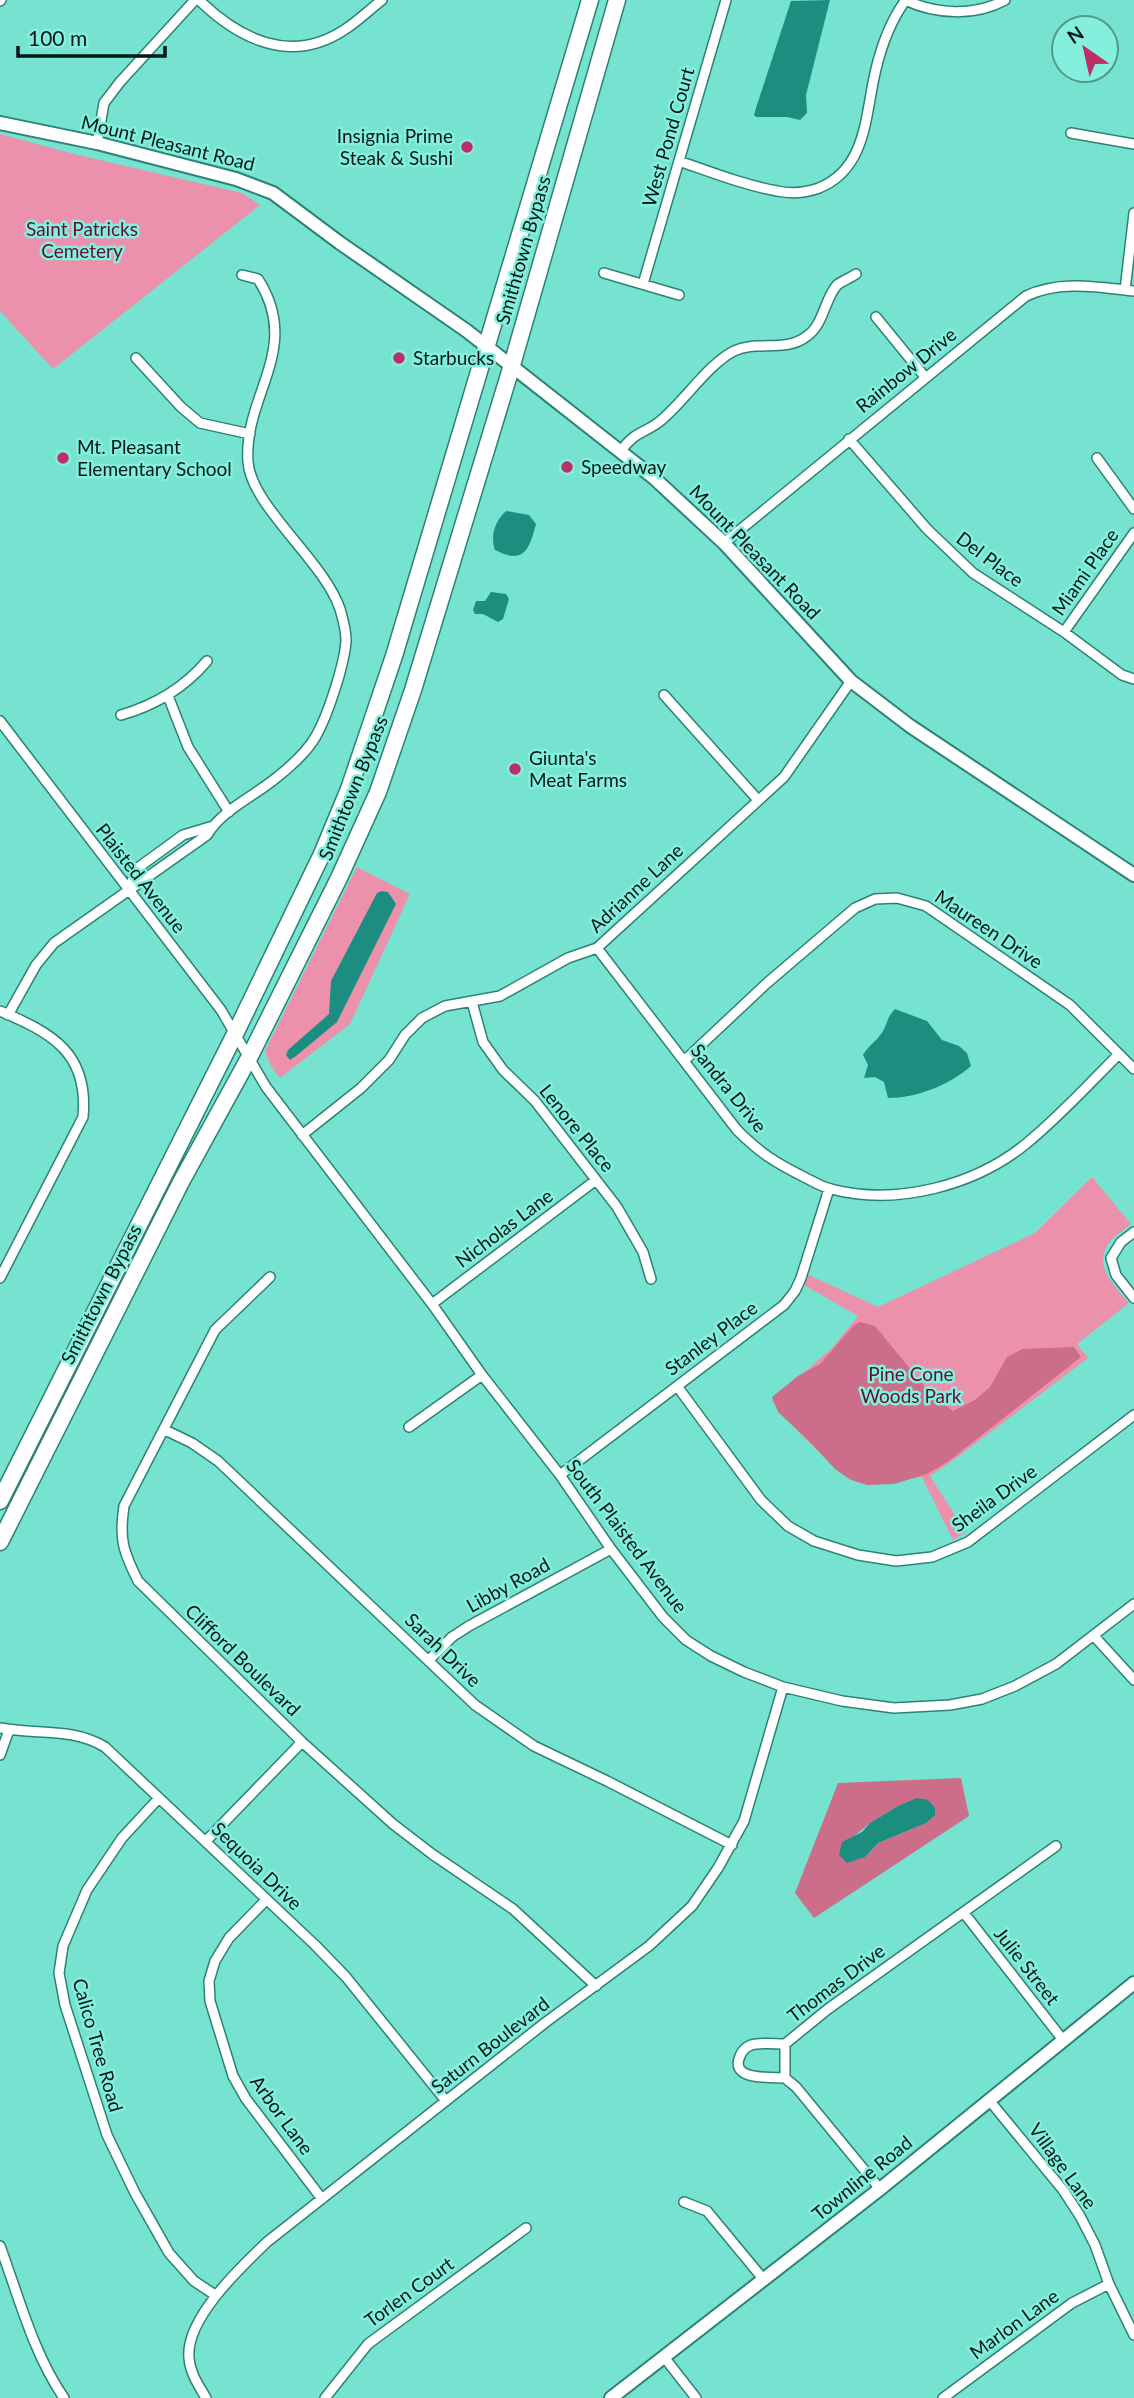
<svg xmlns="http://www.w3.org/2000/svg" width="1134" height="2398" viewBox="0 0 1134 2398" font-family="Lato,sans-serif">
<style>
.green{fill:#ec91ab}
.forest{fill:#cc6e8a;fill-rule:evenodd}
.water{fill:#1c8e7f}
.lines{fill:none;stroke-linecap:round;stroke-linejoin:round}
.minor-casing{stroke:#2d8276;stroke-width:12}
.tertiary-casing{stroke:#2d8276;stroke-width:16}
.trunk-casing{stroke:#2d8276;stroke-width:19}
.minor{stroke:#fff;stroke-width:9}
.tertiary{stroke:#fff;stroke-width:12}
.trunk{stroke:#fff;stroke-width:16}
.poi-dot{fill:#bb2f66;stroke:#84efdd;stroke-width:2.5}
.labels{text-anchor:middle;stroke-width:5;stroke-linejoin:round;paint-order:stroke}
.poi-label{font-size:19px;fill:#031916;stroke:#84efdd;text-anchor:start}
.street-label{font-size:19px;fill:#031916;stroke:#84efdd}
.park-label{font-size:19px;fill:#650e33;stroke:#84efdd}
</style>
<rect width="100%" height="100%" fill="#76e2d0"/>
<!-- green -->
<path class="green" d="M0 134 74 154 242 193 260 205 53 369 0 311Z
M357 867 410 894 350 1024 280 1078 271 1066 265 1051Z
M1092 1177 1131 1224C1124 1230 1111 1238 1107 1246 1094 1268 1116 1287 1129 1303L1077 1344 1088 1358 955 1459 930 1476 966 1532 953 1540 922 1477 876 1483 828 1458 806 1440 772 1401 833 1347 858 1316 804 1285 809 1275 878 1307 1035 1233Z"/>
<!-- forest -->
<path class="forest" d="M860 1322 875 1326 930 1393 953 1411 975 1400 990 1387 1007 1357 1022 1349 1074 1347 1081 1357 949 1461 927 1474 894 1484 867 1485 851 1480 835 1469 807 1439 778 1412 772 1397 798 1376 820 1364 854 1325Z
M961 1778 969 1816 814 1918 795 1893 838 1783ZM898 1806 926 1823 878 1843 865 1857 853 1837 870 1823Z"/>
<!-- water -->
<path class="water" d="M830 0 806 95 807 113 800 120 787 117H756L754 115 756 108 791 1Z
M506 511 529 515 536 524C529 550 524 565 495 550 490 536 495 521 506 511Z
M491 592 506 594 509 599 503 619 498 622 483 614H475L473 610 476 601H485Z
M382 891 388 892 396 904 337 1022 296 1056 290 1060 286 1055 288 1050 329 1014 331 981 377 893Z
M895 1009 927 1021 942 1040 959 1046 967 1053 971 1066C950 1085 916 1098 888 1098L884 1082 875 1077 864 1078 868 1065 863 1055C868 1046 878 1040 883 1031 888 1022 887 1017 895 1009Z
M917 1798 928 1800 935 1808V1815L926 1823 878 1843 865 1857 847 1863 839 1855 842 1842 862 1832 870 1823 898 1806Z"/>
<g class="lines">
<!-- minor casing -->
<g class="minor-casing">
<path id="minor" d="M199 0C239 39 291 65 344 30 357 22 369 10 382 0
M905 0C935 14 974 17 1005 0
M0 1 1 0
M1071 133 1134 144
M97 143 104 103 120 82 195 0
M679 161C711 172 744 185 777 191 791 194 805 193 819 188 868 168 865 113 876 69 882 44 890 22 905 1
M604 273 679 295
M643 284 726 0
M1125 290 1134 213
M876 317 925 377
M136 358 181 407 200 423 250 434
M849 439 927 529 973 573 1064 632 1122 675 1134 679
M621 451C634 432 643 434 659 422 683 403 708 364 734 351 757 340 786 353 807 336 824 324 824 300 837 285 842 281 850 278 856 274
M1097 458 1134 509
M724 543 1026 296C1060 280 1097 287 1134 291
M1064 632 1134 533
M664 695 758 800
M168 696 188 747 229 812
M121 715C156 705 184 688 207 661
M0 721 221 1010 266 1087 432 1304 482 1375 560 1475 611 1549 663 1617 686 1640 711 1656 744 1672 783 1687 842 1701 894 1708 950 1705 982 1699 1015 1686 1056 1664 1134 1604
M129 887 139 867 183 835 213 826
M597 948 737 1130C761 1154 776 1163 806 1178 814 1182 822 1187 831 1189 896 1206 975 1186 1027 1143 1060 1116 1089 1084 1119 1054
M472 1002 483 1042 503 1070 535 1101 617 1207 643 1252 651 1279
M0 1011C52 1033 89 1053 83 1117L0 1278
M8 1015 36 965 54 943 207 835C223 809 253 797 276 778 290 767 307 752 316 736 328 715 345 663 346 640 346 629 343 620 340 609 324 561 251 506 248 462 243 395 303 349 258 279L242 275
M685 1060 767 983 855 908 875 899 897 898 926 906 1070 1005 1134 1069
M302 1135 361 1088 389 1060 405 1035 422 1018 445 1006 500 996 568 958 597 948 784 777 851 681
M1134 1232 1121 1242 1111 1258 1116 1275 1134 1298
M270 1277 215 1330 124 1506C119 1539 123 1551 138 1581L302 1742 393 1824 432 1854 513 1909 596 1986
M432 1304 596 1180
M677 1386 761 1500 788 1526 814 1541 858 1555 896 1561 932 1557 968 1542 1134 1415
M409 1427 482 1375
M165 1430 192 1443 218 1461 475 1705 534 1746 607 1781 732 1845
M560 1475 784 1305 795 1291 801 1278 829 1189
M1094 1636 1134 1680
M429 1660 452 1637 469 1626 611 1549
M0 1728C37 1735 72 1727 105 1747L315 1945 346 1977 446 2101
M0 1755 9 1730
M159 1798 122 1838 87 1890 63 1946 59 1973 65 2005 107 2135 135 2193 169 2253 194 2281 215 2295
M206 1841 302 1742
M266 1900 229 1938 215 1961 209 1981 210 2001 233 2076 246 2099 322 2199
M964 1913 1063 2040
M785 2078C771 2077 729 2081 740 2056 742 2051 746 2047 751 2045 761 2042 775 2044 785 2044
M989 2100 1063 2190 1080 2216 1095 2245 1109 2284 1134 2335
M880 2189 796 2087 785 2078V2044L828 2009 1056 1846
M684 2202 707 2211 764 2280
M0 2246C19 2297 33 2353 64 2398
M664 2357 696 2398
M206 2398C199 2386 190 2373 189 2358 185 2319 241 2267 267 2242L546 2022 649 1946 692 1906 718 1868 744 1821 783 1687
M325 2398 368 2344 526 2228
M943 2398 1072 2303 1109 2284"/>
</g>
<!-- tertiary casing -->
<g class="tertiary-casing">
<path id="tertiary" d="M0 123 97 143 236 179 273 193 340 243 467 331 654 478 724 543 851 681 910 726 1134 875
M611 2398 880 2189 1134 1983"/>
</g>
<!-- trunk casing -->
<g class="trunk-casing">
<path id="trunk" d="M0 1501 235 1034 322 854 349 789 394 656 590 0
M0 1542 181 1182 249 1058 339 878 378 792 413 690 512 365 617 0"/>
</g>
<!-- minor -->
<use href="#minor" class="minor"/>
<!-- tertiary -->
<use href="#tertiary" class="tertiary"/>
<!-- trunk -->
<use href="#trunk" class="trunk"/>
</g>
<!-- markers -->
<g class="poi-dot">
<circle cx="467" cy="147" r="7"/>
<circle cx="399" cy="358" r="7"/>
<circle cx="63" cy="458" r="7"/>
<circle cx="567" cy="467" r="7"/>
<circle cx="515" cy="769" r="7"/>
</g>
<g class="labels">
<!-- poi labels -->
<g class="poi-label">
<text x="453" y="143" text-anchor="end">Insignia Prime<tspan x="453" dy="22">Steak &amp; Sushi</tspan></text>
<text x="413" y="365">Starbucks</text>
<text x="77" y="454">Mt. Pleasant<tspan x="77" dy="22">Elementary School</tspan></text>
<text x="581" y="474">Speedway</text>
<text x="529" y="765">Giunta's<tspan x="529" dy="22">Meat Farms</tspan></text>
</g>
<!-- street labels -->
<g class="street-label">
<text transform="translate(668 137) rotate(-74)" y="7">West Pond Court</text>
<text transform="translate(168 143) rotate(14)" y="7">Mount Pleasant Road</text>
<text transform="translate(523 250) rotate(-74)" y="7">Smithtown Bypass</text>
<text transform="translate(906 370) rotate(-39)" y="7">Rainbow Drive</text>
<text transform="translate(755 552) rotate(46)" y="7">Mount Pleasant Road</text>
<text transform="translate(990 559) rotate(37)" y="7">Del Place</text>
<text transform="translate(1085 572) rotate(-55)" y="7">Miami Place</text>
<text transform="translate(353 788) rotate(-68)" y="7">Smithtown Bypass</text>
<text transform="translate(141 878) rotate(52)" y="7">Plaisted Avenue</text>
<text transform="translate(636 888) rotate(-43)" y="7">Adrianne Lane</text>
<text transform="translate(989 929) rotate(34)" y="7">Maureen Drive</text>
<text transform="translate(729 1088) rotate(51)" y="7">Sandra Drive</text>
<text transform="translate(577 1128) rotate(51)" y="7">Lenore Place</text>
<text transform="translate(504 1228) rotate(-37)" y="7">Nicholas Lane</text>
<text transform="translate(101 1294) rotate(-63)" y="7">Smithtown Bypass</text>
<text transform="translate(711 1338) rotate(-37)" y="7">Stanley Place</text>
<text transform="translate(994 1498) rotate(-36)" y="7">Sheila Drive</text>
<text transform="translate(627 1536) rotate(53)" y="7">South Plaisted Avenue</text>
<text transform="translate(508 1585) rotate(-29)" y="7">Libby Road</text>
<text transform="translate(443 1650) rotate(44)" y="7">Sarah Drive</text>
<text transform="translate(243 1660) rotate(44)" y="7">Clifford Boulevard</text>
<text transform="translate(257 1866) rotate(44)" y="7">Sequoia Drive</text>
<text transform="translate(1027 1966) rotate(52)" y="7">Julie Street</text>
<text transform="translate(836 1983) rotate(-37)" y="7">Thomas Drive</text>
<text transform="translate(98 2045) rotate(74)" y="7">Calico Tree Road</text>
<text transform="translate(490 2045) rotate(-38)" y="7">Saturn Boulevard</text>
<text transform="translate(282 2115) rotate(54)" y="7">Arbor Lane</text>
<text transform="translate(1063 2166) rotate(54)" y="7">Village Lane</text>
<text transform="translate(862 2178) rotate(-39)" y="7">Townline Road</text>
<text transform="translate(409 2292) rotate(-36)" y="7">Torlen Court</text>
<text transform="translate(1014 2324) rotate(-36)" y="7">Marlon Lane</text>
</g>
<!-- park labels -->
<g class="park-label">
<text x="82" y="236">Saint Patricks<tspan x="82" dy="22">Cemetery</tspan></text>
<text x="911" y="1381">Pine Cone<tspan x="911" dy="22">Woods Park</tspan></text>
</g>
</g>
<!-- north arrow -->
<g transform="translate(1085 49) rotate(326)"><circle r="33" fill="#84efdd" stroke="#50998d" stroke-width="2"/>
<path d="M0-5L12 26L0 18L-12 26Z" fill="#bb2f66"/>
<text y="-10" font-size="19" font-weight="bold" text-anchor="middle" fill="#031916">N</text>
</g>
<!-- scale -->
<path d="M18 46v10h147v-10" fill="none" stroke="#031916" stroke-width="3.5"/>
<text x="28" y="46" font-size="21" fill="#031916" stroke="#84efdd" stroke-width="5" paint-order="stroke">100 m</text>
</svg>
